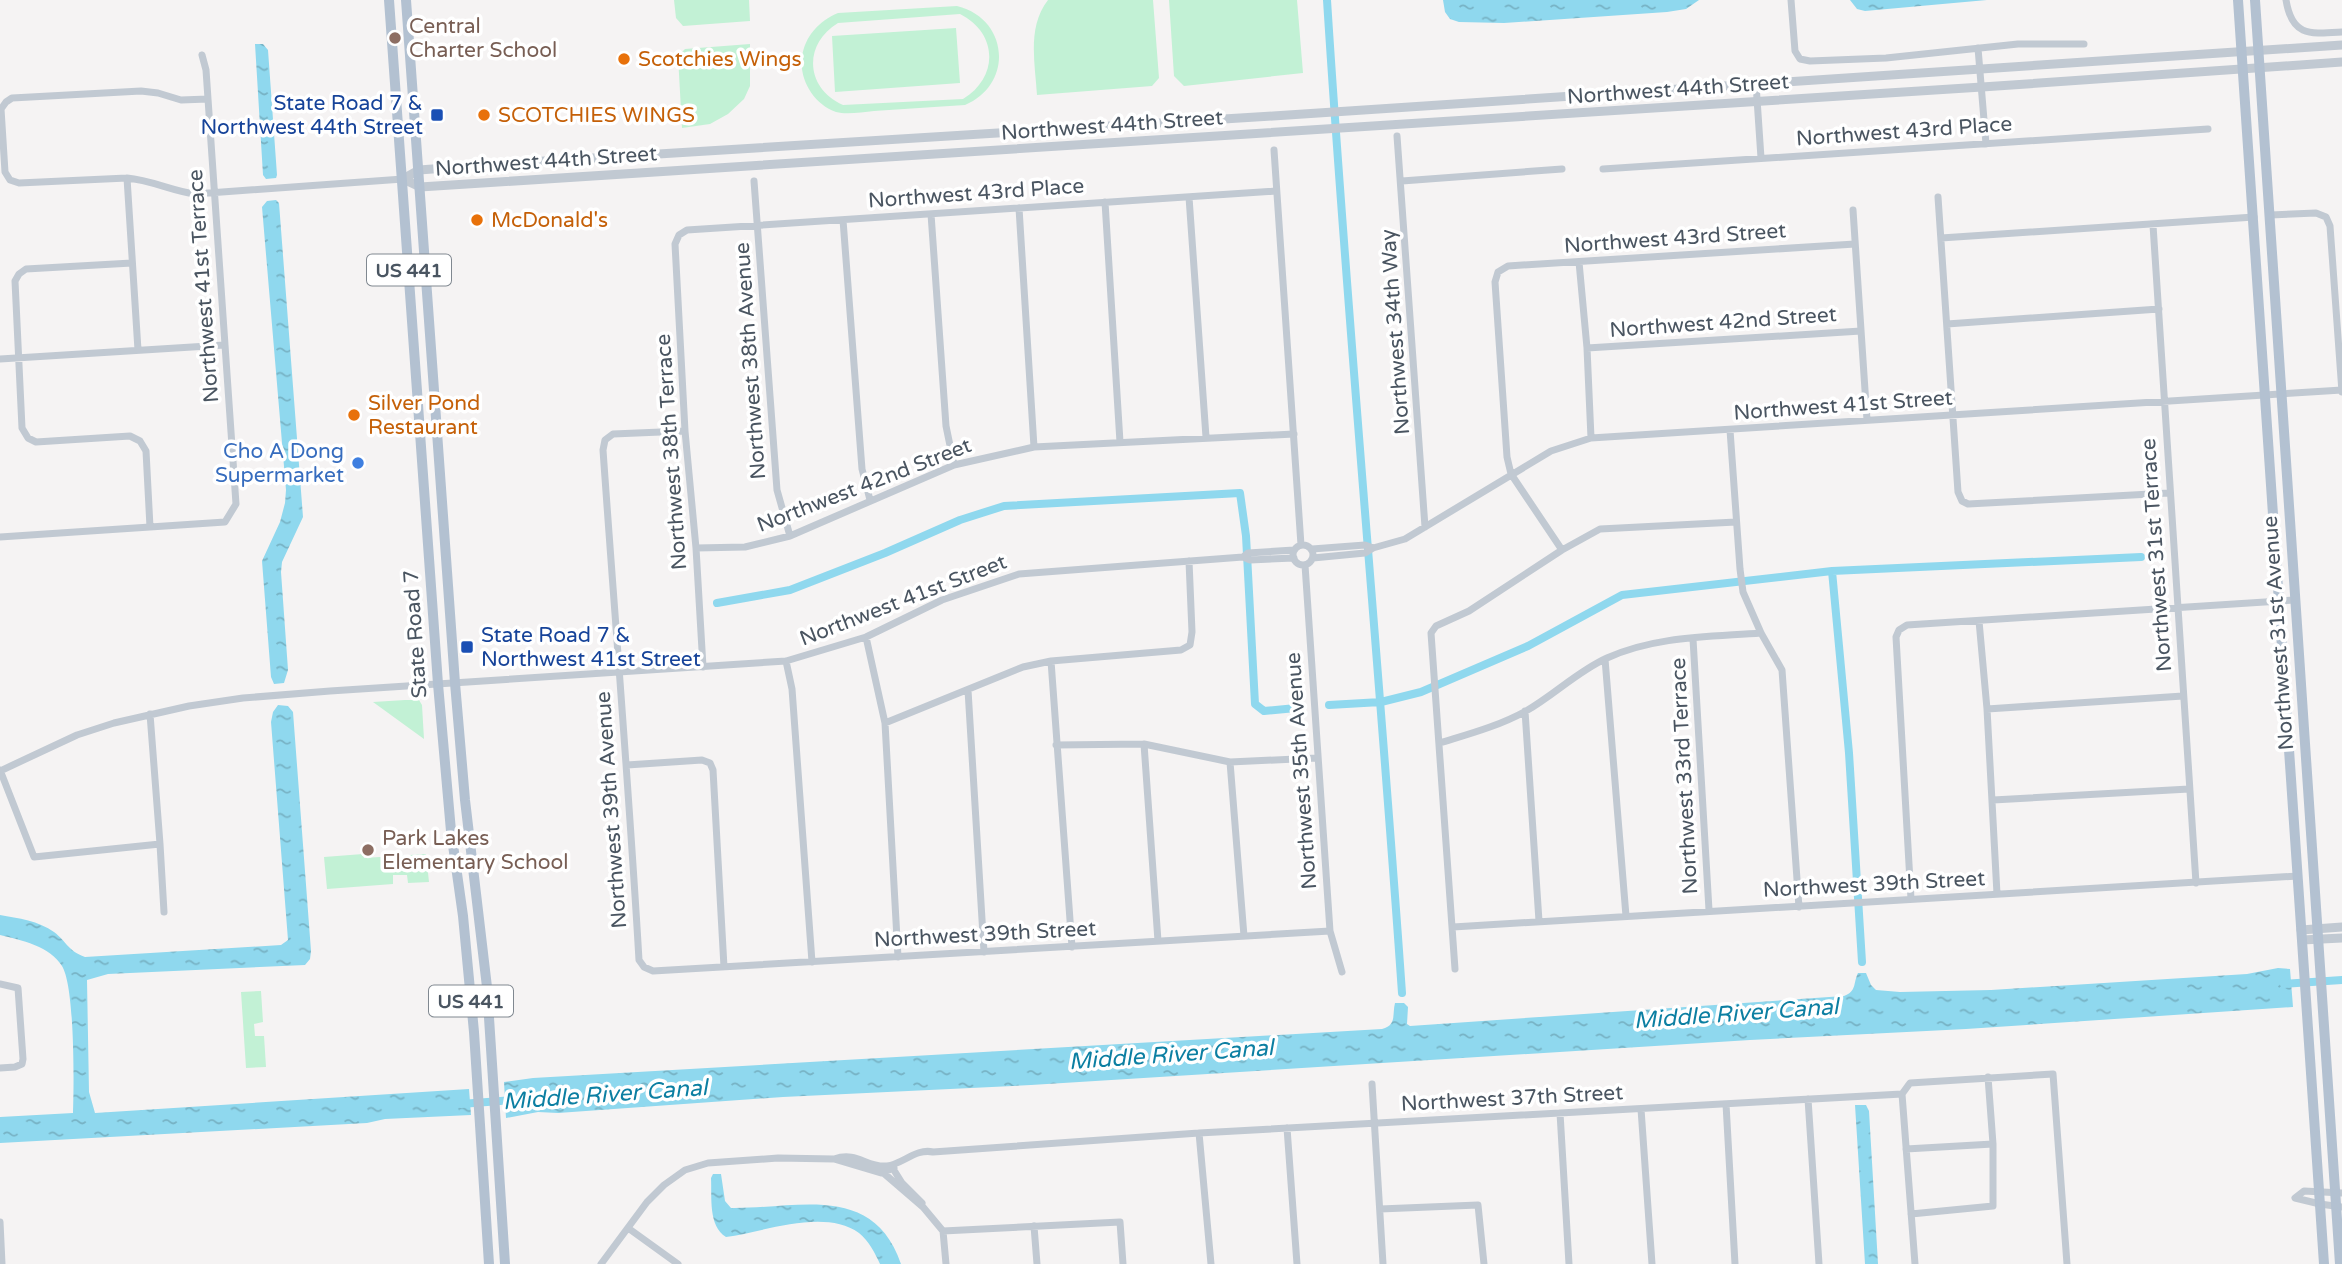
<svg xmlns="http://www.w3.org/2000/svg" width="2342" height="1264" viewBox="0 0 2342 1264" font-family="'Varela Round',sans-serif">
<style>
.green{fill:#c2f1d5;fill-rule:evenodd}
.water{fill:url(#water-ripples)}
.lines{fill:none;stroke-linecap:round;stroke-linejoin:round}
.canal{stroke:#8fd8ee;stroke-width:8}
.minor{stroke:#c1c9d2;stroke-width:7}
.tertiary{stroke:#c1c9d2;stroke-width:9}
.primary{stroke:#b3c1d1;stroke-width:10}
.education-dot{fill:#8d6e63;stroke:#fff;stroke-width:2.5}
.food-dot{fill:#e8710a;stroke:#fff;stroke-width:2.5}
.transit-dot{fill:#1a4fb4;stroke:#fff;stroke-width:2.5}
.shop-dot{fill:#3f7fe0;stroke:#fff;stroke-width:2.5}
.labels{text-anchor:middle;stroke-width:7;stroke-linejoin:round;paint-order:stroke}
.shield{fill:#fff;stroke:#808890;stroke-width:2}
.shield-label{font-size:19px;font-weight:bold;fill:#4a5561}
.education-label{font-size:21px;fill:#785e54;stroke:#fff;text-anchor:start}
.food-label{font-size:21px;fill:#c56008;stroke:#fff;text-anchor:start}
.street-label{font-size:21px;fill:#4a5561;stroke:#fff}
.transit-label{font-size:21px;fill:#164399;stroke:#fff;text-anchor:end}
.shop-label{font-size:21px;fill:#366cbe;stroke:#fff;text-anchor:end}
.water-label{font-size:23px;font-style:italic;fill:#0c7fa2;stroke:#fff}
</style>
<defs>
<pattern id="water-ripples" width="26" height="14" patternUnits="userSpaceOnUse" patternTransform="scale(1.75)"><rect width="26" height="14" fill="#8fd8ee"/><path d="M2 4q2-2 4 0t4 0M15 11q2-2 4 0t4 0" fill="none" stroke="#77b2c4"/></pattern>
</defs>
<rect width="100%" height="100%" fill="#f5f3f3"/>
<!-- green -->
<path class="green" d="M674 0H749L750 21 683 26 676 18Z
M1048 0H1153L1159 78 1152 86 1037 95C1035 63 1027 27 1048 0Z
M1169 0H1297L1303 73 1184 86 1174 76Z
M957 6C1009 19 1014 84 965 105 934 107 904 109 874 111 862 112 847 115 836 112 814 104 799 80 802 57 805 36 819 21 838 13ZM960 14C998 33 999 77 963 99L843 105C805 88 803 44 838 23Z
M956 28 960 83 835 92 832 36Z
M750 44V86L744 99 728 114 710 124 682 128 678 56 685 49Z
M405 700H419L422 705 424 739 373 702Z
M363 854 364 858 426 854 429 882 408 883 407 875H393V884L327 889 324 857Z
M261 991 263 1022 254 1024 255 1036H264L266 1067 246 1068 241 992Z"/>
<!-- water -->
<path class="water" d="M1443 0H1699L1686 9 1667 12 1504 23 1459 22 1450 19 1445 12Z
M1850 0H1987L1865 11 1857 9Z
M255 44H263L268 50 277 175 276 178 266 179 263 175Z
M276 200 279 203 303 517 282 562 281 572 288 670 284 683 274 684 271 677 262 561 280 522 285 503 286 490 262 207 267 201Z
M278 705 288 706 293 712 311 951 310 959 305 965 108 974 87 980 89 1092 95 1113 469 1089 471 1115 385 1119 367 1123 0 1143V1117L73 1113C74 1085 75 987 62 966 50 946 21 940 0 935V915C18 918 39 921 54 932 67 942 68 951 85 957L281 945 288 940 271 722 273 712Z
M2278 968 2290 969 2293 1007 1966 1029 1750 1040 1031 1085 783 1097 558 1113 538 1112 506 1118 504 1082 533 1078 1382 1029C1397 1025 1392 1015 1395 1003H1404L1408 1007 1407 1024 1410 1026 1844 996C1857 991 1853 983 1858 973H1866L1871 985 1876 990 1900 992 1991 990 2247 974Z
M1855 1105H1866L1869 1111 1878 1264H1865Z
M713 1174H721L725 1201 731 1208C797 1209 873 1182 901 1264H880C875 1253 869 1241 859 1233 824 1208 764 1232 726 1237 708 1226 712 1197 711 1178Z"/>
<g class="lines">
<!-- canal -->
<path class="canal" d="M1327 0C1348 331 1379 662 1402 993
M1832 571 2141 557
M717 603 790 590 885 553 960 520 1004 506 1240 493 1246 536 1255 704 1264 711 1296 708
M1329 705 1381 702 1421 692 1528 646 1622 595 1832 571 1849 753 1862 962
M2284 984 2342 980
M461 1104 514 1100"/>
<!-- minor -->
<path class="minor" d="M1791 0 1795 51 1800 59 1810 61 1886 58 2018 44H2084
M2286 0C2292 37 2310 34 2342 32
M1978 48 1986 144
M1756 84 1761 158
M208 99 181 100 158 93 141 91 12 98 6 102 1 109 5 172 10 180 19 183 127 178C151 180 172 191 195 194L403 179
M1397 136 1425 527
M1274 150 1301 545
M1603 169 2208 129
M127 178 138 350
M754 181 777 490 790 536
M1402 181 1562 169
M1189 197 1206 437
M1938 197 1958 492 1962 501 1968 504 2169 493
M1105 202 1120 442
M1019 208 1034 447
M1853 210 1867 420
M931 214 946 426 954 465
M2270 215 2316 213 2326 217 2330 226 2342 392
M843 220 862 469 870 500
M2153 225 2196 883
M1941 238 2254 217
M1579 262 1587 348 1591 438
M132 263 26 269 19 274 15 281 22 428 28 438 36 442 130 436 140 441 146 451 150 527
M1947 324 2159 309
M1587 348 1861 331
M0 359 224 345
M1730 430 1740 569 1743 592 1761 633 1782 670 1799 907
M685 431 613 434 605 440 603 450C615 620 629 789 639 960L644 967 653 971 1330 931
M0 537 225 522 236 504 206 70 202 55
M1293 555a10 10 0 1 1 20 0a10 10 0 1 1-20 0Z
M696 548 745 547 790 536 954 465 1034 447 1294 434
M1312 549 1365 545 1373 548
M1562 550 1511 474 1507 457 1495 282 1498 272 1508 266 1855 244
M1243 557 1248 553 1294 550
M1313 558 1365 553 1373 548 1405 539 1551 451 1591 438 2342 390
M1305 565 1330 931 1342 972
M1979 621 1987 709 1997 894
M866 637 885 723 898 957
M1693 639 1709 910
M1605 659 1626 916
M786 661 792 689 812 962
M1051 661 1072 947
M703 667 696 548 685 431 675 244 679 235 687 230 1276 191
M968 690 984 952
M1987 709 2183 696
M1525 711 1539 921
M150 714 160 844
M885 723 1023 667 1051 661 1181 650 1190 645 1192 632 1189 561
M1440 743C1469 734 1499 726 1526 711 1554 695 1578 671 1607 658 1655 636 1709 637 1761 633
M1144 744 1158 941
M1056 745 1144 744 1230 762 1317 758
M1230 762 1244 936
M627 765 702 760 710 763 713 770 724 967
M0 770 34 857 160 844 164 912
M0 771 77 735 114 723 189 706 243 698 330 691 786 661 866 637 942 600 1019 574 1243 557 1250 560 1294 558
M1993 800 2189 789
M1911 899 1896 637 1899 630 1907 625 2295 600
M1453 927 2298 876
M1455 969 1431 633 1436 626 1469 611 1562 550 1600 529 1736 522
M0 984 18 988 23 1059 22 1064 15 1067 0 1068
M1372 1084 1383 1264
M1902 1094 1910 1083 2053 1074 2067 1264
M1902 1094 1915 1264
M1808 1099 1819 1264
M1726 1104 1735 1264
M1641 1109 1652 1264
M1560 1113 1569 1264
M1287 1128 1297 1264
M1199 1133 1211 1264
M1906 1149 1993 1144
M834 1159C858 1151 866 1168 887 1166 903 1164 916 1148 933 1152L1199 1133 1902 1094
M892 1167 902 1183 922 1203
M880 1170 923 1207 943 1231 946 1264
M2342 1193 2304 1191 2295 1198 2320 1204 2342 1207
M1380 1209 1478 1205 1484 1264
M1911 1214 1993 1206V1144L1988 1077
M0 1222 2 1264
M1034 1226 1037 1264
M628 1228 678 1264
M943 1231 1120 1222 1123 1264
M601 1264 647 1202 664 1185 685 1170 708 1163 778 1158 834 1159 881 1173 894 1168"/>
<!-- tertiary -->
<path class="tertiary" d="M403 179 419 170 512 163 1273 116 2342 45
M403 179 420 187 1982 87 2342 62
M2301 930 2342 927
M2302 940 2342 938"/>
<!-- primary -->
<path class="primary" d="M389 0 438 684 451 831 463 916 474 1032 489 1264
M406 0 455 683 465 800 487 987 505 1264
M2238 0 2324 1264
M2255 0 2340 1264"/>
</g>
<!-- markers -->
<g class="education-dot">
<circle cx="395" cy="38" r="7"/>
<circle cx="368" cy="850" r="7"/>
</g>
<g class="food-dot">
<circle cx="624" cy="59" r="7"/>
<circle cx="484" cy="115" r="7"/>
<circle cx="477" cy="220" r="7"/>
<circle cx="354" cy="415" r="7"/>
</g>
<g class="transit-dot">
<rect x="430" y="108" width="14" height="14" rx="3.5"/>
<rect x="460" y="640" width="14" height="14" rx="3.5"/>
</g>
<circle class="shop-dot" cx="358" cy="463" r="7"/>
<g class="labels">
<!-- shield labels -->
<g class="shield">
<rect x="367" y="254.5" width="84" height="31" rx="5"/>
<rect x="429" y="985.5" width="84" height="31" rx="5"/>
</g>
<g class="shield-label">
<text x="409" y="277">US 441</text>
<text x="471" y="1008">US 441</text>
</g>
<!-- education labels -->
<g class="education-label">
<text x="409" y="33">Central<tspan x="409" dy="24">Charter School</tspan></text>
<text x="382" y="845">Park Lakes<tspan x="382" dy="24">Elementary School</tspan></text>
</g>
<!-- food labels -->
<g class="food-label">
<text x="638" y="66">Scotchies Wings</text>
<text x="498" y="122">SCOTCHIES WINGS</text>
<text x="491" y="227">McDonald's</text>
<text x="368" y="410">Silver Pond<tspan x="368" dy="24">Restaurant</tspan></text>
</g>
<!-- street labels -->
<g class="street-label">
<text transform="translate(1678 89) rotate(-4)" y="7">Northwest 44th Street</text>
<text transform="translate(1112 125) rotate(-4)" y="7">Northwest 44th Street</text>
<text transform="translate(1904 131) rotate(-4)" y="7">Northwest 43rd Place</text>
<text transform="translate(546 161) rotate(-4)" y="7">Northwest 44th Street</text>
<text transform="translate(976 193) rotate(-4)" y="7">Northwest 43rd Place</text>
<text transform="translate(1675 238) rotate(-4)" y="7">Northwest 43rd Street</text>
<text transform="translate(203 286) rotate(-94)" y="7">Northwest 41st Terrace</text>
<text transform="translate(1723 322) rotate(-4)" y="7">Northwest 42nd Street</text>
<text transform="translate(1395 332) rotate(-94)" y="7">Northwest 34th Way</text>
<text transform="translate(750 361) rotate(-94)" y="7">Northwest 38th Avenue</text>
<text transform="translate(1843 405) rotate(-4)" y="7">Northwest 41st Street</text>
<text transform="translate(671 452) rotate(-94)" y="7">Northwest 38th Terrace</text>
<text transform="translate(864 485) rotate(-21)" y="7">Northwest 42nd Street</text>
<text transform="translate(2156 555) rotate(-94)" y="7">Northwest 31st Terrace</text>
<text transform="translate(903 600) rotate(-21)" y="7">Northwest 41st Street</text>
<text transform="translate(2278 633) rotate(-94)" y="7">Northwest 31st Avenue</text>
<text transform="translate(415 634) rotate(-94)" y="7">State Road 7</text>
<text transform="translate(1301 771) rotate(-94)" y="7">Northwest 35th Avenue</text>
<text transform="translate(1684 776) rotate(-93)" y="7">Northwest 33rd Terrace</text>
<text transform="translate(611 810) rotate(-94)" y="7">Northwest 39th Avenue</text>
<text transform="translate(1874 884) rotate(-3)" y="7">Northwest 39th Street</text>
<text transform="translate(985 934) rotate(-3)" y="7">Northwest 39th Street</text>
<text transform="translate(1512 1098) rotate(-3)" y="7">Northwest 37th Street</text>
</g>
<!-- transit labels -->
<g class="transit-label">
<text x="423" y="110">State Road 7 &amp;<tspan x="423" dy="24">Northwest 44th Street</tspan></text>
<text x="481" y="642" text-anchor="start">State Road 7 &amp;<tspan x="481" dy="24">Northwest 41st Street</tspan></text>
</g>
<!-- shop labels -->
<g class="shop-label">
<text x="344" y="458">Cho A Dong<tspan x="344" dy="24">Supermarket</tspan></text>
</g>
<!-- water labels -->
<g class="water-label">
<text transform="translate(1736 1013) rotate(-4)" y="8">Middle River Canal</text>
<text transform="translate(1171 1054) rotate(-4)" y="8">Middle River Canal</text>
<text transform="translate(605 1094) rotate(-4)" y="8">Middle River Canal</text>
</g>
</g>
</svg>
